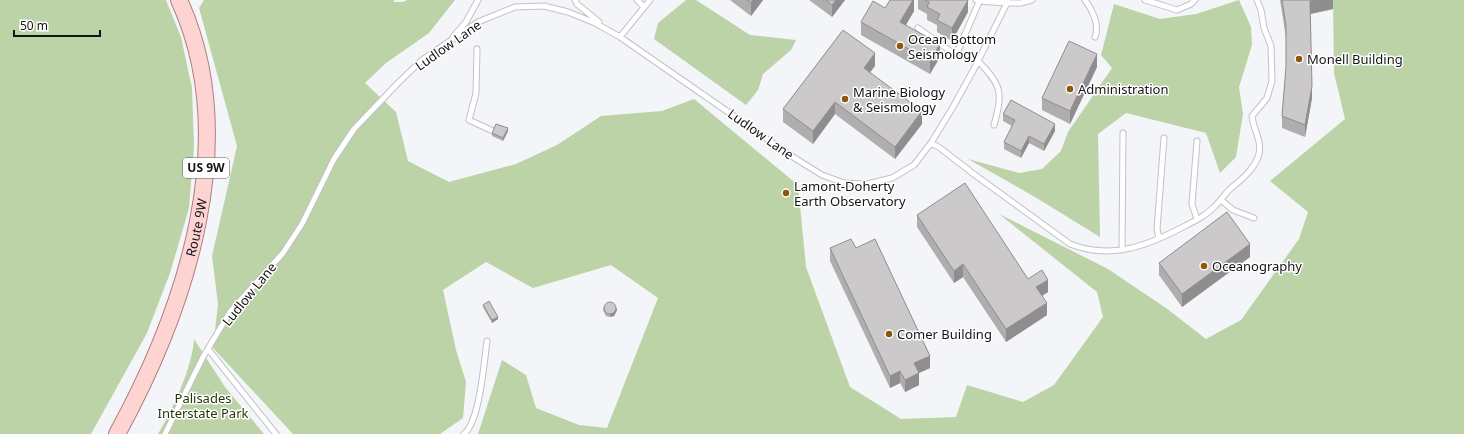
<svg xmlns="http://www.w3.org/2000/svg" width="1464" height="434" viewBox="0 0 1464 434" font-family="'Noto Sans',sans-serif">
<style>
.green{fill:#bbd3a7}
.lines{fill:none;stroke-linecap:round;stroke-linejoin:round}
.lane-casing{stroke:#c1c2c4;stroke-width:7}
.primary-casing{stroke:#ac7f7e;stroke-width:18}
.lane{stroke:#fff;stroke-width:5}
.primary{stroke:#fed4d3;stroke-width:16}
.wall{fill:#afadae}
.shaded-wall{fill:#8f8d8d}
.building{fill:#ccc9ca;stroke:#8f8d8d}
.poi-dot{fill:#8e580b;stroke:#fff;stroke-width:1.5}
.labels{text-anchor:middle;stroke-width:3;stroke-linejoin:round;paint-order:stroke}
.shield{fill:#fff;stroke:#5a5a5b;stroke-width:1}
.shield-label{font-size:12px;font-weight:bold;fill:#141415}
.poi-label{font-size:13px;fill:#141415;stroke:#fff;text-anchor:start}
.street-label{font-size:13px;fill:#141415;stroke:#fff}
.park-label{font-size:13px;fill:#1f3503;stroke:#fff}
</style>
<rect width="100%" height="100%" fill="#f4f5f8"/>
<!-- green -->
<path class="green" d="M0 0H166L181 37 192 88 194 147 189 208 170 273 147 333 91 434H0Z
M204 0H394V2H403L407 0H455L429 33 386 63 365 83 396 112 408 161 449 182 516 164 557 145 601 116 662 111 694 99 798 185 806 267 850 387 901 419 956 417 967 385 1023 402 1054 385 1103 317 1097 292 999 214 1108 269 1166 308 1206 339 1241 320 1299 239 1308 212 1270 181 1345 119 1334 73 1333 0H1464V434H478L502 360 526 375 536 408 579 425 607 428 658 298 611 265 533 288 486 262 443 290 456 350 466 382 463 418 440 434H293L213 348 218 304 212 256 237 146 199 8Z
M686 0H696L750 35 796 40 791 50 763 74 758 90 746 105 654 39 658 23Z
M1239 0 1251 27 1252 45 1239 87 1243 114 1236 157 1220 173 1206 133 1126 113 1098 134 1100 237 1035 197 968 159 1019 173 1042 169 1061 151 1068 132 1112 68 1101 55 1114 4 1160 19 1196 14Z
M194 339 225 387 264 434H158C173 409 192 368 194 339Z"/>
<g class="lines">
<!-- lane casing -->
<g class="lane-casing">
<path id="lane" d="M575 0 577 4 599 22
M637 0 644 7
M1008 0 1007 3H1021L1032 0
M1085 0C1092 9 1100 25 1095 37
M1145 0 1177 10 1191 4 1195 0
M918 28 956 55 979 2
M619 36 620 37 650 0
M453 37 466 22 478 0
M477 49 476 93 469 120 493 131
M978 61C1002 86 1003 92 994 125
M931 143 940 148 975 175 1070 244C1111 260 1147 246 1183 227 1195 221 1207 215 1216 205 1221 200 1225 194 1230 189 1241 180 1255 169 1259 154 1262 140 1253 129 1252 116L1267 98 1272 81 1271 46 1264 28 1261 10 1257 0
M1221 200 1233 210 1254 218
M1197 219 1192 204 1197 141
M1159 238 1157 229 1164 138
M1122 250 1123 133
M208 349 276 434
M165 434 203 357 230 312 283 253 302 224 334 159 354 129 399 82 422 60 478 22 515 7 544 6 568 12 595 23 620 37 793 157 822 175 844 183 867 184 892 178 914 165 931 143 953 107 975 67 1007 3C1000 2 980 2 976 0
M464 434C480 421 484 362 487 341"/>
</g>
<!-- primary casing -->
<g class="primary-casing">
<g id="primary">
<path id="s1" d="M117 434C186 308 243 139 179 0"/>
</g>
</g>
<!-- lane -->
<use href="#lane" class="lane"/>
<!-- primary -->
<use href="#primary" class="primary"/>
</g>
<!-- wall -->
<path class="wall" d="M730 0H763L751 16Z
M809 0H845L832 17Z
M914 0V11L906 25 940 57 930 74 861 35V22L885 8Z
M918 0H968V12L952 41 937 32V25L927 20V14L918 9Z
M1280 0H1333V9L1310 14 1312 98 1305 137 1282 128V116L1286 67V38Z
M875 66 870 72 922 124 895 159 835 114 813 144 783 122V109Z
M1097 67 1070 124 1042 110V98Z
M1003 114 1055 131 1044 151 1029 143 1021 158 1004 149V142L1012 126 1003 121Z
M508 131 503 141 492 136V133Z
M917 215 1048 292 1042 296 1047 315 1006 342 963 277 954 283 917 227Z
M830 248H856L930 368 919 373V385L905 392 900 383 890 388 830 261Z
M1250 257 1182 307 1159 275V263Z
M483 305 498 319 492 323 483 307Z
M603 308 617 310 614 316 610 317 606 316 603 310Z"/>
<!-- shaded-wall -->
<path class="shaded-wall" d="M753 0H763L751 16V3Z
M836 0H845L832 17V5Z
M913 0H914V11L900 35V22Z
M968 0V12L952 41V28Z
M1316 0H1333V9L1310 14V1Z
M940 44V57L930 74V61Z
M875 53V66L864 80V68Z
M1097 54V67L1070 124V111Z
M1312 86V98L1305 137V125Z
M835 102V114L813 144V131Z
M922 111V124L895 159V147Z
M1055 124V131L1044 151V144Z
M508 128V131L503 141V138Z
M1029 136V143L1021 158V151Z
M1250 244V257L1182 307V294Z
M963 264V277L954 283V271Z
M1048 280V292L1036 300V287Z
M1047 303V315L1006 342V329Z
M617 308V310L614 316 610 317V315Z
M498 317V319L492 323V320Z
M930 356V368L919 373V385L905 392V380L914 363Z
M900 371V383L890 388V376Z"/>
<!-- building -->
<path class="building" d="M747 0H753L751 3Z
M826 0H836L832 5Z
M890 0H913L900 22 940 44 930 61 861 22 873 1 885 8Z
M925 0H968L952 28 937 20 940 14 927 7 929 2Z
M1282 0H1316L1310 1 1312 86 1305 125 1282 116 1286 67V25Z
M843 30 875 53 864 68 922 111 895 147 835 102 813 131 783 109Z
M1069 41 1097 54 1070 111 1042 98Z
M1011 100 1055 124 1044 144 1029 136 1021 151 1004 142 1015 120 1003 114Z
M496 124 508 128 503 138 492 133Z
M965 183 1028 279 1042 270 1048 280 1036 287 1047 303 1006 329 963 264 954 271 917 215Z
M1227 212 1250 244 1182 294 1159 263Z
M851 239 856 248 875 239 930 356 914 363 919 373 905 380 900 371 890 376 830 248Z
M489 301 498 317 492 320 483 305Z
M604 308a6 6 0 1 1 12 0a6 6 0 1 1-12 0Z"/>
<!-- markers -->
<g class="poi-dot">
<circle cx="900" cy="46" r="4"/>
<circle cx="1299" cy="59" r="4"/>
<circle cx="1070" cy="89" r="4"/>
<circle cx="845" cy="99" r="4"/>
<circle cx="786" cy="193" r="4"/>
<circle cx="1204" cy="266" r="4"/>
<circle cx="889" cy="334" r="4"/>
</g>
<g class="labels">
<!-- shield labels -->
<rect class="shield" x="183" y="158" width="46" height="20" rx="3"/>
<g class="shield-label">
<text x="206" y="172">US 9W</text>
</g>
<!-- poi labels -->
<g class="poi-label">
<text x="908" y="44">Ocean Bottom<tspan x="908" dy="15">Seismology</tspan></text>
<text x="1307" y="64">Monell Building</text>
<text x="1078" y="94">Administration</text>
<text x="853" y="97">Marine Biology<tspan x="853" dy="15">&amp; Seismology</tspan></text>
<text x="794" y="191">Lamont-Doherty<tspan x="794" dy="15">Earth Observatory</tspan></text>
<text x="1212" y="271">Oceanography</text>
<text x="897" y="339">Comer Building</text>
</g>
<!-- street labels -->
<g class="street-label">
<text transform="translate(448 45) rotate(-35)" y="5">Ludlow Lane</text>
<text transform="translate(761 134) rotate(35)" y="5">Ludlow Lane</text>
<text dy="5" stroke="none"><textPath href="#s1" startOffset="222">Route 9W</textPath></text>
<text transform="translate(249 294) rotate(-51)" y="5">Ludlow Lane</text>
</g>
<!-- park labels -->
<g class="park-label">
<text x="203" y="403">Palisades<tspan x="203" dy="15">Interstate Park</tspan></text>
</g>
</g>
<!-- scale -->
<path d="M14 30v6h86v-6" fill="none" stroke="#141415" stroke-width="2"/>
<text x="20" y="30" font-size="12" fill="#141415" stroke="#ffffff" stroke-width="3" paint-order="stroke">50 m</text>
</svg>
